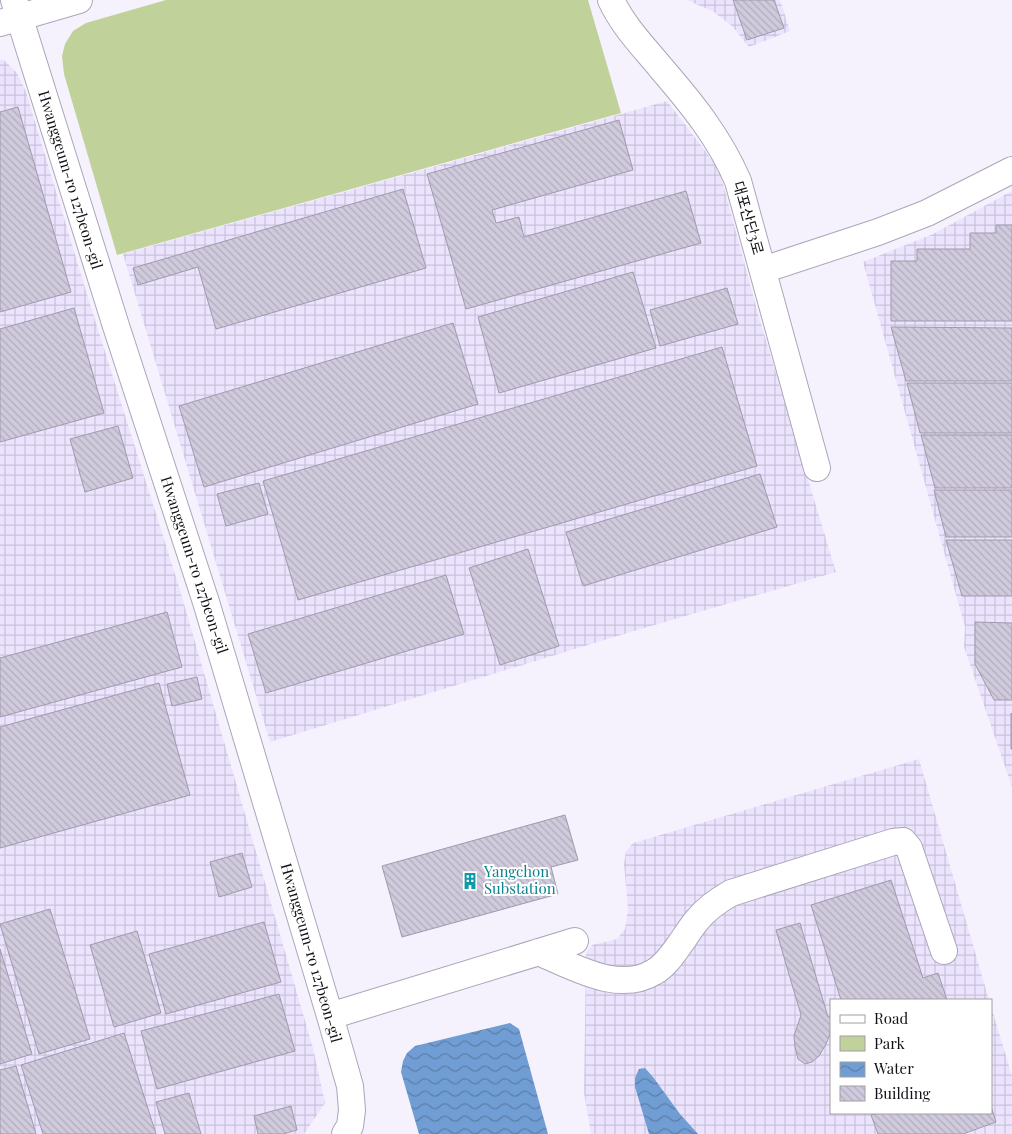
<svg xmlns="http://www.w3.org/2000/svg" width="1012" height="1134" viewBox="0 0 1012 1134" font-family="'Playfair Display','Noto Sans KR',serif">
<style>
.industrial{fill:url(#industrial-grid)}
.park{fill:#c0d199}
.water{fill:url(#water-waves)}
.building{fill:url(#building-back-hatch);stroke:#9f9aac}
.lines{fill:none;stroke-linecap:round;stroke-linejoin:round}
.minor-casing{stroke:#aca6b8;stroke-width:28}
.minor{stroke:#fff;stroke-width:26}
.labels{text-anchor:middle;stroke-width:4;stroke-linejoin:round;paint-order:stroke}
.street-label{font-size:15px;fill:#121016;stroke:#fff}
.culture-label{font-size:15px;fill:#0d838f;stroke:#fff;text-anchor:start}
</style>
<defs>
<pattern id="industrial-grid" width="8" height="8" patternUnits="userSpaceOnUse" patternTransform="scale(1.25)"><rect width="8" height="8" fill="#ece4ff"/><path d="M0 4h8M4 0v8" fill="none" stroke="#c9c3da"/></pattern>
<pattern id="water-waves" width="16" height="10" patternUnits="userSpaceOnUse" patternTransform="scale(1.25)"><rect width="16" height="10" fill="#709dd3"/><path d="M0 5q4-4 8 0t8 0" fill="none" stroke="#5b7faa"/></pattern>
<pattern id="building-back-hatch" width="6" height="6" patternUnits="userSpaceOnUse" patternTransform="scale(1.25)"><rect width="6" height="6" fill="#d0cadd"/><path d="M-1 5l2 2M0 0l6 6M5-1l2 2" fill="none" stroke="#b2acbd"/></pattern>
</defs>
<rect width="100%" height="100%" fill="#f5f2fd"/>
<!-- industrial -->
<path class="industrial" d="M687 0H780L790 31 749 47 732 26 714 12Z
M0 59 5 61 17 73 26 92 86 291 180 590 313 1048 325 1103 304 1134H0Z
M667 101 719 169 758 314 836 572 624 634 270 742 123 254Z
M1012 191V787L964 647 965 627 863 262 933 234Z
M919 759 989 1000H831V1113H991V1006L1012 1076V1134H591L584 1093 586 953 592 945 617 939 625 929 628 910 624 864 626 851 633 843Z"/>
<!-- park -->
<path class="park" d="M166 0H588L621 113 117 255 64 74 62 56 65 44 73 31 86 23Z"/>
<!-- water -->
<path class="water" d="M510 1023 519 1029 548 1134H419L401 1072 403 1061 407 1053 415 1046Z
M645 1068 653 1077 680 1114 698 1134H649L635 1087V1078L639 1069Z"/>
<!-- building -->
<path class="building" d="M733 0H774L784 28 747 40Z
M18 107 71 292 0 312V112Z
M619 120 633 170 492 210 496 223 519 217 524 237 686 191 701 243 466 309 427 174Z
M403 189 426 268 216 329 198 267 138 285 133 268Z
M996 225H1012V321H891V261H917V249H970V233H996Z
M633 272 656 348 499 393 478 317Z
M727 288 738 324 660 346 650 310Z
M74 308 104 413 0 442V329Z
M453 323 478 404 204 487 179 406Z
M891 327 1012 328V381H906Z
M722 347 757 466 298 600 263 481Z
M907 383H1012V433H920Z
M118 426 133 478 85 492 70 439Z
M921 435H1012V488H935Z
M760 474 777 527 583 586 566 532Z
M259 483 268 514 226 526 217 494Z
M934 490H1012V537H946Z
M946 540H1012V596H962Z
M528 549 559 646 500 665 469 568Z
M446 575 464 634 266 693 248 634Z
M167 612 182 667 0 717V658Z
M975 622 1012 623V700H994L975 664Z
M197 677 202 699 172 706 167 684Z
M159 683 190 795 0 848V727Z
M1011 713 1012 714V749H1011Z
M565 815 578 860 551 867 558 894 402 937 382 866Z
M242 853 252 887 219 897 210 862Z
M891 880 923 978 938 973 947 1000H841L811 905Z
M50 909 90 1039 39 1054 0 924Z
M264 922 281 982 166 1014 149 954Z
M800 923 828 1017 831 1016V1032L826 1044 819 1056 812 1062 805 1064 798 1059 795 1047 794 1036 801 1015 776 930Z
M137 931 161 1013 114 1027 90 945Z
M0 949 32 1054 0 1064Z
M279 994 295 1051 157 1089 141 1031Z
M124 1033 156 1134H43L21 1065Z
M16 1066 36 1134H0V1070Z
M189 1093 201 1134H165L156 1102Z
M291 1106 297 1130 283 1134H258L254 1116Z
M991 1106 996 1122 963 1134H878L871 1115 879 1113H991Z"/>
<g class="lines">
<!-- minor casing -->
<g class="minor-casing">
<path id="minor" d="M14 0 116 326 206 602 330 1016 350 1086 352 1110 350 1126 345 1134
M611 0C623 26 643 46 661 68 692 104 719 137 738 181L817 468
M0 23 79 0
M763 270 878 232 927 213 1012 170
M538 952C573 966 618 994 654 972 665 966 673 954 680 944 686 936 691 927 698 919 707 908 719 900 731 893L893 842 903 841 909 848 944 951
M330 1016 575 941"/>
</g>
<!-- minor -->
<use href="#minor" class="minor"/>
</g>
<!-- icons -->
<defs>
<g id="building-bare" transform="scale(1.35)"><path d="M-4-6H4V6H1V3H-1V6H-4ZM-2.5-4.3h1.7v1.8h-1.7ZM.8-4.3h1.7v1.8H.8ZM-2.5-1h1.7V.8h-1.7ZM.8-1h1.7V.8H.8Z" fill="#0f9aa8" stroke="#fff" stroke-width="2.5" paint-order="stroke"/></g>
</defs>
<g fill-rule="evenodd">
<use href="#building-bare" x="470" y="881"/>
</g>
<g class="labels">
<!-- street labels -->
<g class="street-label">
<text transform="translate(70 180) rotate(73)" y="5">Hwanggeum-ro 127beon-gil</text>
<text transform="translate(748 218) rotate(74)" y="5">대포산단3로</text>
<text transform="translate(194 565) rotate(72)" y="5">Hwanggeum-ro 127beon-gil</text>
<text transform="translate(311 953) rotate(74)" y="5">Hwanggeum-ro 127beon-gil</text>
</g>
<!-- culture labels -->
<g class="culture-label">
<text x="484" y="877">Yangchon<tspan x="484" dy="17">Substation</tspan></text>
</g>
</g>
<!-- legend -->
<rect x="830" y="999" width="162" height="115" fill="#ffffff" stroke="#a09fa2"/>
<rect x="840" y="1015" width="25" height="8" fill="#ffffff" stroke="#a09fa2"/>
<text x="874" y="1024" font-size="15" fill="#121016">Road</text>
<rect x="840" y="1036" width="25" height="15" fill="#c0d199" stroke="#a09fa2"/>
<text x="874" y="1049" font-size="15" fill="#121016">Park</text>
<rect x="840" y="1062" width="25" height="15" fill="url(#water-waves)" stroke="#a09fa2"/>
<text x="874" y="1074" font-size="15" fill="#121016">Water</text>
<rect x="840" y="1086" width="25" height="15" fill="url(#building-back-hatch)" stroke="#a09fa2"/>
<text x="874" y="1099" font-size="15" fill="#121016">Building</text>
</svg>
